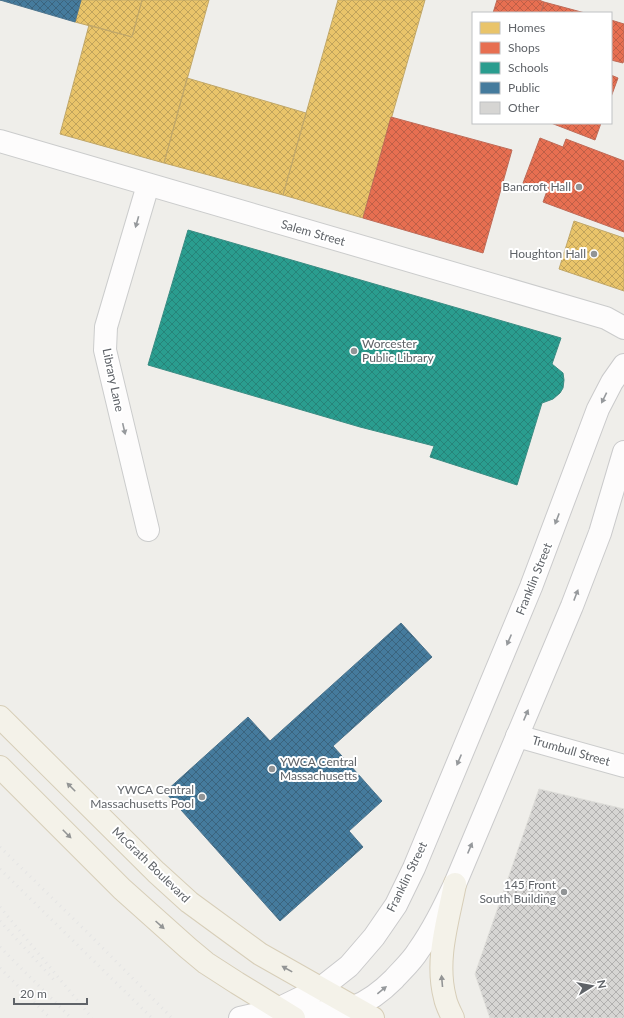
<svg xmlns="http://www.w3.org/2000/svg" width="624" height="1018" viewBox="0 0 624 1018" font-family="Lato,sans-serif">
<style>
.homes{fill:url(#homes-cross-hatch);stroke:#c0a769}
.shops{fill:url(#shops-cross-hatch);stroke:#be6b58}
.schools{fill:url(#schools-cross-hatch);stroke:#3a8c83}
.public{fill:url(#public-cross-hatch);stroke:#4d748d}
.building{fill:url(#building-cross-hatch);stroke:#deddd9}
.lines{fill:none;stroke-linecap:round;stroke-linejoin:round}
.minor-casing{stroke:#cbcccc;stroke-width:24}
.tertiary-casing{stroke:#cbcccc;stroke-width:24}
.secondary-casing{stroke:#cacacb;stroke-width:24}
.primary-casing{stroke:#d7ceb8;stroke-width:24}
.minor{stroke:#fdfcfc;stroke-width:22}
.tertiary{stroke:#fdfcfc;stroke-width:22}
.secondary{stroke:#fdfcfc;stroke-width:22}
.primary{stroke:#f4f2e9;stroke-width:22}
.rail{stroke:#e4e4e4;stroke-width:3;stroke-dasharray:1 5;stroke-linecap:butt}
.oneway{fill:#96999c}
.oneway2{fill:#939595}
.poi-dot{fill:#919496;stroke:#fff;stroke-width:1.5}
.labels{text-anchor:middle;stroke-width:4;stroke-linejoin:round;paint-order:stroke}
.poi-label{font-size:12px;fill:#5f6368;stroke:#fff;text-anchor:end}
.street-label{font-size:12px;fill:#5f6368;stroke:#fff}
</style>
<defs>
<pattern id="homes-cross-hatch" width="8" height="8" patternUnits="userSpaceOnUse"><rect width="8" height="8" fill="#e9c46a"/><path d="M0 0l8 8M0 8l8-8" fill="none" stroke="#c0a35b"/></pattern>
<pattern id="shops-cross-hatch" width="8" height="8" patternUnits="userSpaceOnUse"><rect width="8" height="8" fill="#e76f51"/><path d="M0 0l8 8M0 8l8-8" fill="none" stroke="#be5f47"/></pattern>
<pattern id="schools-cross-hatch" width="8" height="8" patternUnits="userSpaceOnUse"><rect width="8" height="8" fill="#2a9d8f"/><path d="M0 0l8 8M0 8l8-8" fill="none" stroke="#278479"/></pattern>
<pattern id="public-cross-hatch" width="8" height="8" patternUnits="userSpaceOnUse"><rect width="8" height="8" fill="#457b9d"/><path d="M0 0l8 8M0 8l8-8" fill="none" stroke="#3b647e"/></pattern>
<pattern id="building-cross-hatch" width="8" height="8" patternUnits="userSpaceOnUse"><rect width="8" height="8" fill="#d6d5d3"/><path d="M0 0l8 8M0 8l8-8" fill="none" stroke="#b1b0af"/></pattern>
</defs>
<rect width="100%" height="100%" fill="#efeeea"/>
<!-- homes -->
<path class="homes" d="M81 0H142L132 37 75 22Z
M142 0H209L164 163 60 134 89 25 132 37Z
M338 0H425L363 218 283 195Z
M187 78 306 113 283 195 164 163Z
M574 221 624 238V291L559 269Z"/>
<!-- shops -->
<path class="shops" d="M497 0H539L544 2 541 13H493Z
M544 2 585 13H541Z
M611 20 624 24V59L623 63 611 60Z
M611 75 618 78 611 97Z
M391 117 512 150 483 253 363 218Z
M551 123H601L595 140Z
M540 138 563 147 566 139 624 161V232L543 202 547 191 523 183Z"/>
<!-- schools -->
<path class="schools" d="M188 230 561 338 552 364 563 373 564 380 563 388 560 393 553 399 542 403 517 485 430 457 434 446 360 427 148 365Z"/>
<!-- public -->
<path class="public" d="M0 0H81L75 22Z
M401 623 432 657 333 746 382 801 349 831 363 847 280 921 165 792 248 717 270 741Z"/>
<!-- building -->
<path class="building" d="M539 789 624 809V1018H490L475 974Z"/>
<g class="lines">
<!-- minor casing -->
<g class="minor-casing">
<path id="minor" d="M148 530 105 350 106 327 148 185
M517 736 624 766"/>
</g>
<!-- tertiary casing -->
<g class="tertiary-casing">
<path id="tertiary" d="M0 141 606 318 624 328"/>
</g>
<!-- secondary casing -->
<g class="secondary-casing">
<path id="secondary" d="M278 1009C303 1012 330 1015 354 1007 369 1001 383 990 394 979 402 970 412 961 418 951 433 930 444 907 455 884L572 606 600 533 624 452
M240 1018 278 1009 321 988 349 966 374 937 396 905 414 868 531 587 598 409 612 382 624 365"/>
</g>
<!-- primary casing -->
<g class="primary-casing">
<path id="primary" d="M0 717 156 872 189 902 260 954 373 1018
M0 767 122 889 188 948 206 963 237 983 294 1018
M453 1018C450 1012 446 1004 445 998 435 960 448 921 455 884"/>
</g>
<!-- minor -->
<use href="#minor" class="minor"/>
<!-- tertiary -->
<use href="#tertiary" class="tertiary"/>
<!-- secondary -->
<use href="#secondary" class="secondary"/>
<!-- primary -->
<use href="#primary" class="primary"/>
<!-- rail -->
<path class="rail" d="M0 847 85 930 172 1018
M0 869 152 1018
M0 907 92 1018
M0 921 54 980
M0 947 71 1018
M0 968 50 1018"/>
</g>
<!-- one-way arrows -->
<defs><path id="oneway-solid" d="M-6-.8H1V-3.2L6.5 0L1 3.2V.8H-6Z"/></defs>
<g class="oneway">
<use href="#oneway-solid" transform="translate(137 222) rotate(106)"/>
<use href="#oneway-solid" transform="translate(604 398) rotate(116)"/>
<use href="#oneway-solid" transform="translate(124 429) rotate(77)"/>
<use href="#oneway-solid" transform="translate(557 519) rotate(111)"/>
<use href="#oneway-solid" transform="translate(576 595) rotate(-69)"/>
<use href="#oneway-solid" transform="translate(509 640) rotate(113)"/>
<use href="#oneway-solid" transform="translate(526 715) rotate(-67)"/>
<use href="#oneway-solid" transform="translate(459 760) rotate(113)"/>
<use href="#oneway-solid" transform="translate(470 848) rotate(-67)"/>
<use href="#oneway-solid" transform="translate(382 990) rotate(-39)"/>
</g>
<g class="oneway2">
<use href="#oneway-solid" transform="translate(71 787) rotate(-135)"/>
<use href="#oneway-solid" transform="translate(67 834) rotate(45)"/>
<use href="#oneway-solid" transform="translate(160 925) rotate(42)"/>
<use href="#oneway-solid" transform="translate(287 969) rotate(-151)"/>
<use href="#oneway-solid" transform="translate(442 981) rotate(-95)"/>
</g>
<!-- markers -->
<g class="poi-dot">
<circle cx="579" cy="187" r="4"/>
<circle cx="594" cy="254" r="4"/>
<circle cx="354" cy="351" r="4"/>
<circle cx="272" cy="769" r="4"/>
<circle cx="202" cy="797" r="4"/>
<circle cx="564" cy="892" r="4"/>
</g>
<g class="labels">
<!-- poi labels -->
<g class="poi-label">
<text x="571" y="191">Bancroft Hall</text>
<text x="586" y="258">Houghton Hall</text>
<text x="362" y="348" text-anchor="start">Worcester<tspan x="362" dy="14">Public Library</tspan></text>
<text x="280" y="766" text-anchor="start">YWCA Central<tspan x="280" dy="14">Massachusetts</tspan></text>
<text x="194" y="794">YWCA Central<tspan x="194" dy="14">Massachusetts Pool</tspan></text>
<text x="556" y="889">145 Front<tspan x="556" dy="14">South Building</tspan></text>
</g>
<!-- street labels -->
<g class="street-label">
<text transform="translate(313 233) rotate(16)" y="4">Salem Street</text>
<text transform="translate(113 380) rotate(78)" y="4">Library Lane</text>
<text transform="translate(534 579) rotate(-68)" y="4">Franklin Street</text>
<text transform="translate(571 751) rotate(16)" y="4">Trumbull Street</text>
<text transform="translate(151 865) rotate(44)" y="4">McGrath Boulevard</text>
<text transform="translate(407 877) rotate(-64)" y="4">Franklin Street</text>
</g>
</g>
<!-- legend -->
<rect x="472" y="12" width="140" height="112" fill="#ffffff" stroke="#bfc1c3"/>
<rect x="480" y="22" width="20" height="12" fill="#e9c46a" stroke="#bfc1c3"/>
<text x="508" y="32" font-size="12" fill="#5f6368">Homes</text>
<rect x="480" y="42" width="20" height="12" fill="#e76f51" stroke="#bfc1c3"/>
<text x="508" y="52" font-size="12" fill="#5f6368">Shops</text>
<rect x="480" y="62" width="20" height="12" fill="#2a9d8f" stroke="#bfc1c3"/>
<text x="508" y="72" font-size="12" fill="#5f6368">Schools</text>
<rect x="480" y="82" width="20" height="12" fill="#457b9d" stroke="#bfc1c3"/>
<text x="508" y="92" font-size="12" fill="#5f6368">Public</text>
<rect x="480" y="102" width="20" height="12" fill="#d6d5d3" stroke="#bfc1c3"/>
<text x="508" y="112" font-size="12" fill="#5f6368">Other</text>
<!-- north arrow -->
<g transform="translate(592 986) rotate(79)" stroke="#ffffff" stroke-width="3" paint-order="stroke">
<path d="M0-3L7 15L0 10L-7 15Z" fill="#5f6368"/>
<text y="-6" font-size="11" font-weight="bold" text-anchor="middle" fill="#5f6368">N</text>
</g>
<!-- scale -->
<path d="M14 998v6h73v-6" fill="none" stroke="#5f6368" stroke-width="2"/>
<text x="20" y="998" font-size="12" fill="#5f6368" stroke="#ffffff" stroke-width="3" paint-order="stroke">20 m</text>
</svg>
